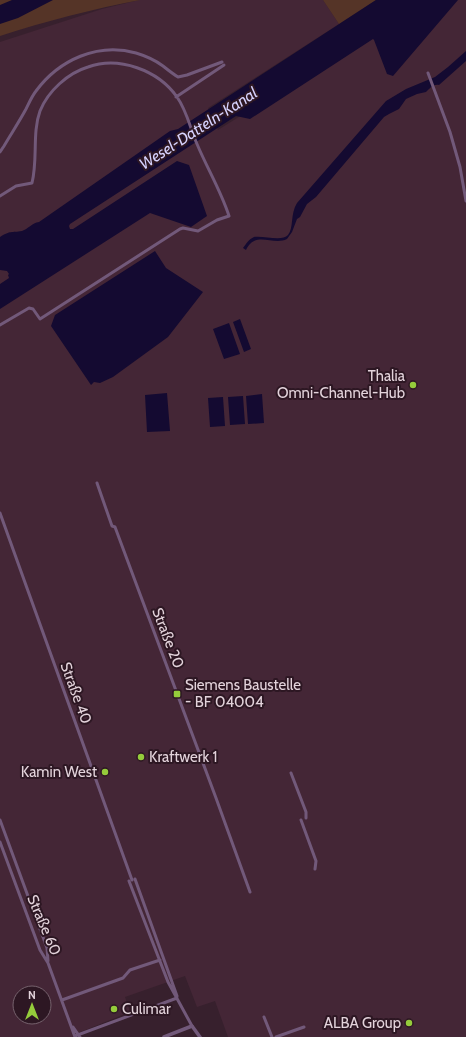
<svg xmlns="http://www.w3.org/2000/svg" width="466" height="1037" viewBox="0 0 466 1037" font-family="Cabin,sans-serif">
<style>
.built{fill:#442636;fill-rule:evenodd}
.green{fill:#553427}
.water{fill:#140a31}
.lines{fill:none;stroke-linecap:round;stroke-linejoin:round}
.minor{stroke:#72597a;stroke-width:3}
.tertiary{stroke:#72597a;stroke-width:3.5}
.poi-dot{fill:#95cc3b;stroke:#2d1723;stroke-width:1.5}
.labels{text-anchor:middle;stroke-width:4;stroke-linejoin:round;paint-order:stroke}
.poi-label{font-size:15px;fill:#e3d3db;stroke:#2d1723;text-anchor:end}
.street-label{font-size:15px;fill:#e3d3db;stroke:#2d1723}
.water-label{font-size:16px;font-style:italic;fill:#d6d2fe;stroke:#2d1723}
</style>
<rect width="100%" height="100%" fill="#37202d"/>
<!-- built -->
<path class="built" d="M139 0H323L339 24 208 108 218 130 427 0H466V1037H228L215 1001 197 1007 185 976 125 997 130 1012 73 1035 74 1037H0V42L102 9ZM20 993H44V1017H20Z"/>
<!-- green -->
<path class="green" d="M0 0H140C93 9 46 21 0 36Z
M323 0H376L339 24Z"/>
<!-- water -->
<path class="water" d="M12 0H53L18 18 0 24V5Z
M376 0H458L393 76 387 74 374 40 373 39 250 119 236 116 70 224 69 226 70 229H73L177 161 189 165 207 216 191 227 150 213 0 309V284L9 278 8 275 9 274 7 271 0 270V237C11 230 11 233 22 231 28 229 32 223 39 222L170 131 178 129Z
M466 51V61L439 85C432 84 430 89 426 92L417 94 406 99 399 109 389 114 384 117 316 197 307 204 300 217 297 219 292 232 287 239C273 246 255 230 246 250L243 248C246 244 249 239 254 237 262 235 282 242 288 235 294 228 290 214 297 203L386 101 406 89 435 77 448 67Z
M155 251 166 268 203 292 168 337 113 377 100 383 94 382 91 385 51 326 55 315Z
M240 319 251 349 244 352 233 322Z
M229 323 240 354 224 359 213 329Z
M167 393 170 431 147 432 145 395Z
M262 394 264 423 248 424 246 396Z
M243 396 245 424 230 425 228 397Z
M223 397 225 426 210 427 208 398Z"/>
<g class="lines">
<!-- minor -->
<path class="minor" d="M428 73 450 132 460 167 466 201
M176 97 224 65
M0 152 4 146C11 134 19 122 26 109 29 103 32 96 36 91 59 60 98 42 136 53 146 56 155 60 163 66 168 70 173 74 178 77L187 75 222 62
M0 196 16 186 32 183C38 159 32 133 40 111 48 91 68 73 88 67 119 56 158 70 177 97 187 111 190 128 197 144 207 168 221 191 229 216L217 220 198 231 183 228 180 229 40 319 33 309 29 308 0 325
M97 483 112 526 115 527 216 798 250 892
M0 513 132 880
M291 773 306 812V818
M0 820 47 948 48 961
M301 820 316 861 315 869
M0 842 40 950 48 963 75 1037
M135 879 177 996
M129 881 168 982 192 1026
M62 1000 123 978 130 970 160 960
M264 1017 272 1037
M73 1027 80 1037
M75 1036 177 998
M276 1037 304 1027"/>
<!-- tertiary -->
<path class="tertiary" d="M164 1037 192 1026 200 1037"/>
</g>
<!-- markers -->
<g class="poi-dot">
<circle cx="413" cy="385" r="4"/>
<rect x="173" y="690" width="8" height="8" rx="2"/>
<circle cx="141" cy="757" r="4"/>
<circle cx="105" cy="772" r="4"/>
<circle cx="114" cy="1009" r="4"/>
<circle cx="409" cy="1023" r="4"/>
</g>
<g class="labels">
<!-- poi labels -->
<g class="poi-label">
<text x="405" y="381">Thalia<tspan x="405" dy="17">Omni-Channel-Hub</tspan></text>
<text x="185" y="690" text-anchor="start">Siemens Baustelle<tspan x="185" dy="17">- BF 04004</tspan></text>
<text x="149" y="762" text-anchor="start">Kraftwerk 1</text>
<text x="97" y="777">Kamin West</text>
<text x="122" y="1014" text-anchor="start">Culimar</text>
<text x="401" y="1028">ALBA Group</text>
</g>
<!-- street labels -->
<g class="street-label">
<text transform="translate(168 638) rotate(69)" y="5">Straße 20</text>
<text transform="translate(76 693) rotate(70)" y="5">Straße 40</text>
<text transform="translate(44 925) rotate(67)" y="5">Straße 60</text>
</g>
<!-- water labels -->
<g class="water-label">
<text transform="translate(198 128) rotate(-33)" y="6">Wesel-Datteln-Kanal</text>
</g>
</g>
<!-- north arrow -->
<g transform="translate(32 1005)"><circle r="19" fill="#2d1723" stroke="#76626d"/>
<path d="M0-3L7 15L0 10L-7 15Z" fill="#95cc3b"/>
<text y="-6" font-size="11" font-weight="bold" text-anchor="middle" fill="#e3d3db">N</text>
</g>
</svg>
